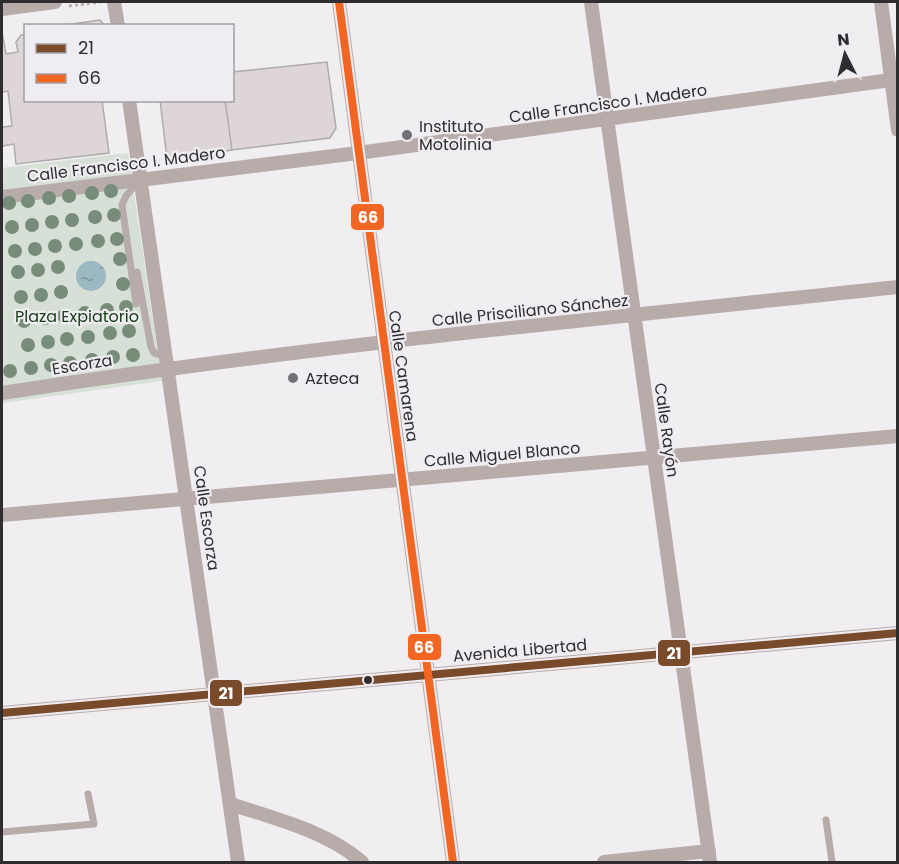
<svg xmlns="http://www.w3.org/2000/svg" width="899" height="864" viewBox="0 0 899 864" font-family="Poppins,sans-serif">
<style>
.park{fill:#d6e0d6}
.water{fill:url(#water-ripples)}
.building{fill:#ded5d6;stroke:#adabac;stroke-width:1.5}
.lines{fill:none;stroke-linecap:round;stroke-linejoin:round}
.path{stroke:#b8b0b0;stroke-width:3;stroke-dasharray:3 3;stroke-linecap:butt}
.lane{stroke:#b8acaa;stroke-width:7}
.street{stroke:#b8acaa;stroke-width:14}
.bus-1-casing{stroke:#f0edf2;stroke-width:12}
.bus-2-casing{stroke:#f0edf2;stroke-width:12}
.bus-1{stroke:#7a4b2a;stroke-width:8}
.bus-2{stroke:#f26522;stroke-width:8}
.tree{fill:#778d79}
.poi-dot{fill:#737173;stroke:#f0edf2;stroke-width:2}
.bus-dot{fill:#2f2d2f;stroke:#f0edf2;stroke-width:2}
.labels{text-anchor:middle;stroke-width:4.5;stroke-linejoin:round;paint-order:stroke}
.street-label{font-size:16px;fill:#2f2d2f;stroke:#f0edf2}
.poi-label{font-size:16px;fill:#2f2d2f;stroke:#f0edf2;text-anchor:start}
.park-label{font-size:16px;fill:#143d16;stroke:#f0edf2}
.line-badge{stroke:#f0edf2;stroke-width:2}
.badge-label{font-size:16px;text-anchor:middle;font-weight:bold;fill:#fff}
</style>
<defs>
<pattern id="water-ripples" width="26" height="14" patternUnits="userSpaceOnUse" patternTransform="scale(1.5)"><rect width="26" height="14" fill="#9bb8c3"/><path d="M2 4q2-2 4 0t4 0M15 11q2-2 4 0t4 0" fill="none" stroke="#7f969f"/></pattern>
</defs>
<rect width="100%" height="100%" fill="#f0eef1"/>
<!-- park -->
<path class="park" d="M128 153 162 381 2 403V168Z"/>
<!-- water -->
<path class="water" d="M76 276a15 15 0 1 1 30 0a15 15 0 1 1-30 0Z"/>
<!-- building -->
<path class="building" d="M100 20 105 26H57Z
M2 32 6 54 18 52 16 42 21 35H26V100H102L109 153 16 164 14 144 2 146V127L12 126 8 91 2 92Z
M327 62 336 128 330 138 232 150 225 100H232V72Z
M160 100H225L232 150 167 159Z"/>
<g class="lines">
<!-- path -->
<path class="path" d="M69 6 101 2"/>
<!-- lane -->
<path class="lane" d="M137 272 151 347 154 353 165 356
M136 304 122 205 126 196 137 183
M826 820 832 862
M2 832 94 824 88 794"/>
<!-- street -->
<path class="street" d="M114 2 118 26
M339 2 453 862
M591 2 710 862
M881 2 898 130
M2 9 55 2
M129 100 238 862
M2 197 358 153 898 79
M2 393C299 347 598 319 898 287
M2 515 898 436
M2 713 898 633
M231 804C275 819 327 831 362 862
M604 862 709 851"/>
<!-- bus-1 casing -->
<g class="bus-1-casing">
<path id="bus-1" d="M2 713 898 633"/>
</g>
<!-- bus-2 casing -->
<g class="bus-2-casing">
<path id="bus-2" d="M339 2 453 862"/>
</g>
<!-- bus-1 -->
<use href="#bus-1" class="bus-1"/>
<!-- bus-2 -->
<use href="#bus-2" class="bus-2"/>
</g>
<!-- trees -->
<g class="tree">
<circle cx="111" cy="191" r="7"/>
<circle cx="92" cy="193" r="7"/>
<circle cx="69" cy="196" r="7"/>
<circle cx="49" cy="198" r="7"/>
<circle cx="28" cy="201" r="7"/>
<circle cx="9" cy="203" r="7"/>
<circle cx="114" cy="215" r="7"/>
<circle cx="95" cy="217" r="7"/>
<circle cx="72" cy="220" r="7"/>
<circle cx="52" cy="222" r="7"/>
<circle cx="32" cy="225" r="7"/>
<circle cx="12" cy="227" r="7"/>
<circle cx="117" cy="239" r="7"/>
<circle cx="98" cy="241" r="7"/>
<circle cx="76" cy="244" r="7"/>
<circle cx="55" cy="246" r="7"/>
<circle cx="35" cy="249" r="7"/>
<circle cx="15" cy="251" r="7"/>
<circle cx="120" cy="259" r="7"/>
<circle cx="58" cy="267" r="7"/>
<circle cx="38" cy="270" r="7"/>
<circle cx="18" cy="272" r="7"/>
<circle cx="123" cy="284" r="7"/>
<circle cx="61" cy="292" r="7"/>
<circle cx="41" cy="295" r="7"/>
<circle cx="21" cy="297" r="7"/>
<circle cx="126" cy="307" r="7"/>
<circle cx="107" cy="310" r="7"/>
<circle cx="85" cy="313" r="7"/>
<circle cx="64" cy="316" r="7"/>
<circle cx="45" cy="318" r="7"/>
<circle cx="24" cy="321" r="7"/>
<circle cx="129" cy="331" r="7"/>
<circle cx="110" cy="333" r="7"/>
<circle cx="88" cy="337" r="7"/>
<circle cx="67" cy="339" r="7"/>
<circle cx="48" cy="342" r="7"/>
<circle cx="28" cy="345" r="7"/>
<circle cx="133" cy="355" r="7"/>
<circle cx="113" cy="357" r="7"/>
<circle cx="92" cy="360" r="7"/>
<circle cx="70" cy="363" r="7"/>
<circle cx="51" cy="365" r="7"/>
<circle cx="31" cy="368" r="7"/>
<circle cx="10" cy="371" r="7"/>
</g>
<!-- markers -->
<g class="poi-dot">
<circle cx="407" cy="135" r="6"/>
<circle cx="293" cy="378" r="6"/>
</g>
<circle class="bus-dot" cx="368" cy="680" r="5"/>
<g class="labels">
<!-- street labels -->
<g class="street-label">
<text transform="translate(608 103) rotate(-8)" y="6">Calle Francisco I. Madero</text>
<text transform="translate(126 164) rotate(-7)" y="6">Calle Francisco I. Madero</text>
<text transform="translate(530 310) rotate(-6)" y="6">Calle Prisciliano Sánchez</text>
<text transform="translate(82 364) rotate(-9)" y="6">Escorza</text>
<text transform="translate(404 376) rotate(82)" y="6">Calle Camarena</text>
<text transform="translate(667 430) rotate(82)" y="6">Calle Rayón</text>
<text transform="translate(502 454) rotate(-5)" y="6">Calle Miguel Blanco</text>
<text transform="translate(207 518) rotate(82)" y="6">Calle Escorza</text>
<text transform="translate(520 650) rotate(-5)" y="6">Avenida Libertad</text>
</g>
<!-- poi labels -->
<g class="poi-label">
<text x="419" y="132">Instituto<tspan x="419" dy="18">Motolinia</tspan></text>
<text x="305" y="384">Azteca</text>
</g>
<!-- park labels -->
<g class="park-label">
<text x="77" y="322">Plaza Expiatorio</text>
</g>
</g>
<g class="line-badge">
<rect x="350" y="203" width="35" height="28" rx="6" fill="#f26522"/>
<rect x="407" y="633" width="35" height="28" rx="6" fill="#f26522"/>
<rect x="657" y="639" width="34" height="28" rx="6" fill="#7a4b2a"/>
<rect x="209" y="679" width="34" height="28" rx="6" fill="#7a4b2a"/>
</g>
<g class="badge-label">
<text x="368" y="223">66</text>
<text x="424" y="653">66</text>
<text x="674" y="659">21</text>
<text x="226" y="699">21</text>
</g>
<!-- border -->
<rect width="899" height="864" fill="none" stroke="#2f2d2f" stroke-width="6"/>
<!-- legend -->
<rect x="24" y="24" width="210" height="78" fill="#f0edf2" stroke="#a3a0a4" stroke-width="1.5"/>
<rect x="36" y="44" width="30" height="9" fill="#7a4b2a" stroke="#a3a0a4" stroke-width="1.5"/>
<text x="78" y="54" font-size="18" fill="#2f2d2f">21</text>
<rect x="36" y="74" width="30" height="9" fill="#f26522" stroke="#a3a0a4" stroke-width="1.5"/>
<text x="78" y="84" font-size="18" fill="#2f2d2f">66</text>
<!-- north arrow -->
<g transform="translate(845 54) rotate(354)" stroke="#f0edf2" stroke-width="4.5" paint-order="stroke">
<path d="M0-4.5L10 22L0 15L-10 22Z" fill="#2f2d2f"/>
<text y="-9" font-size="16" font-weight="bold" text-anchor="middle" fill="#2f2d2f">N</text>
</g>
</svg>
